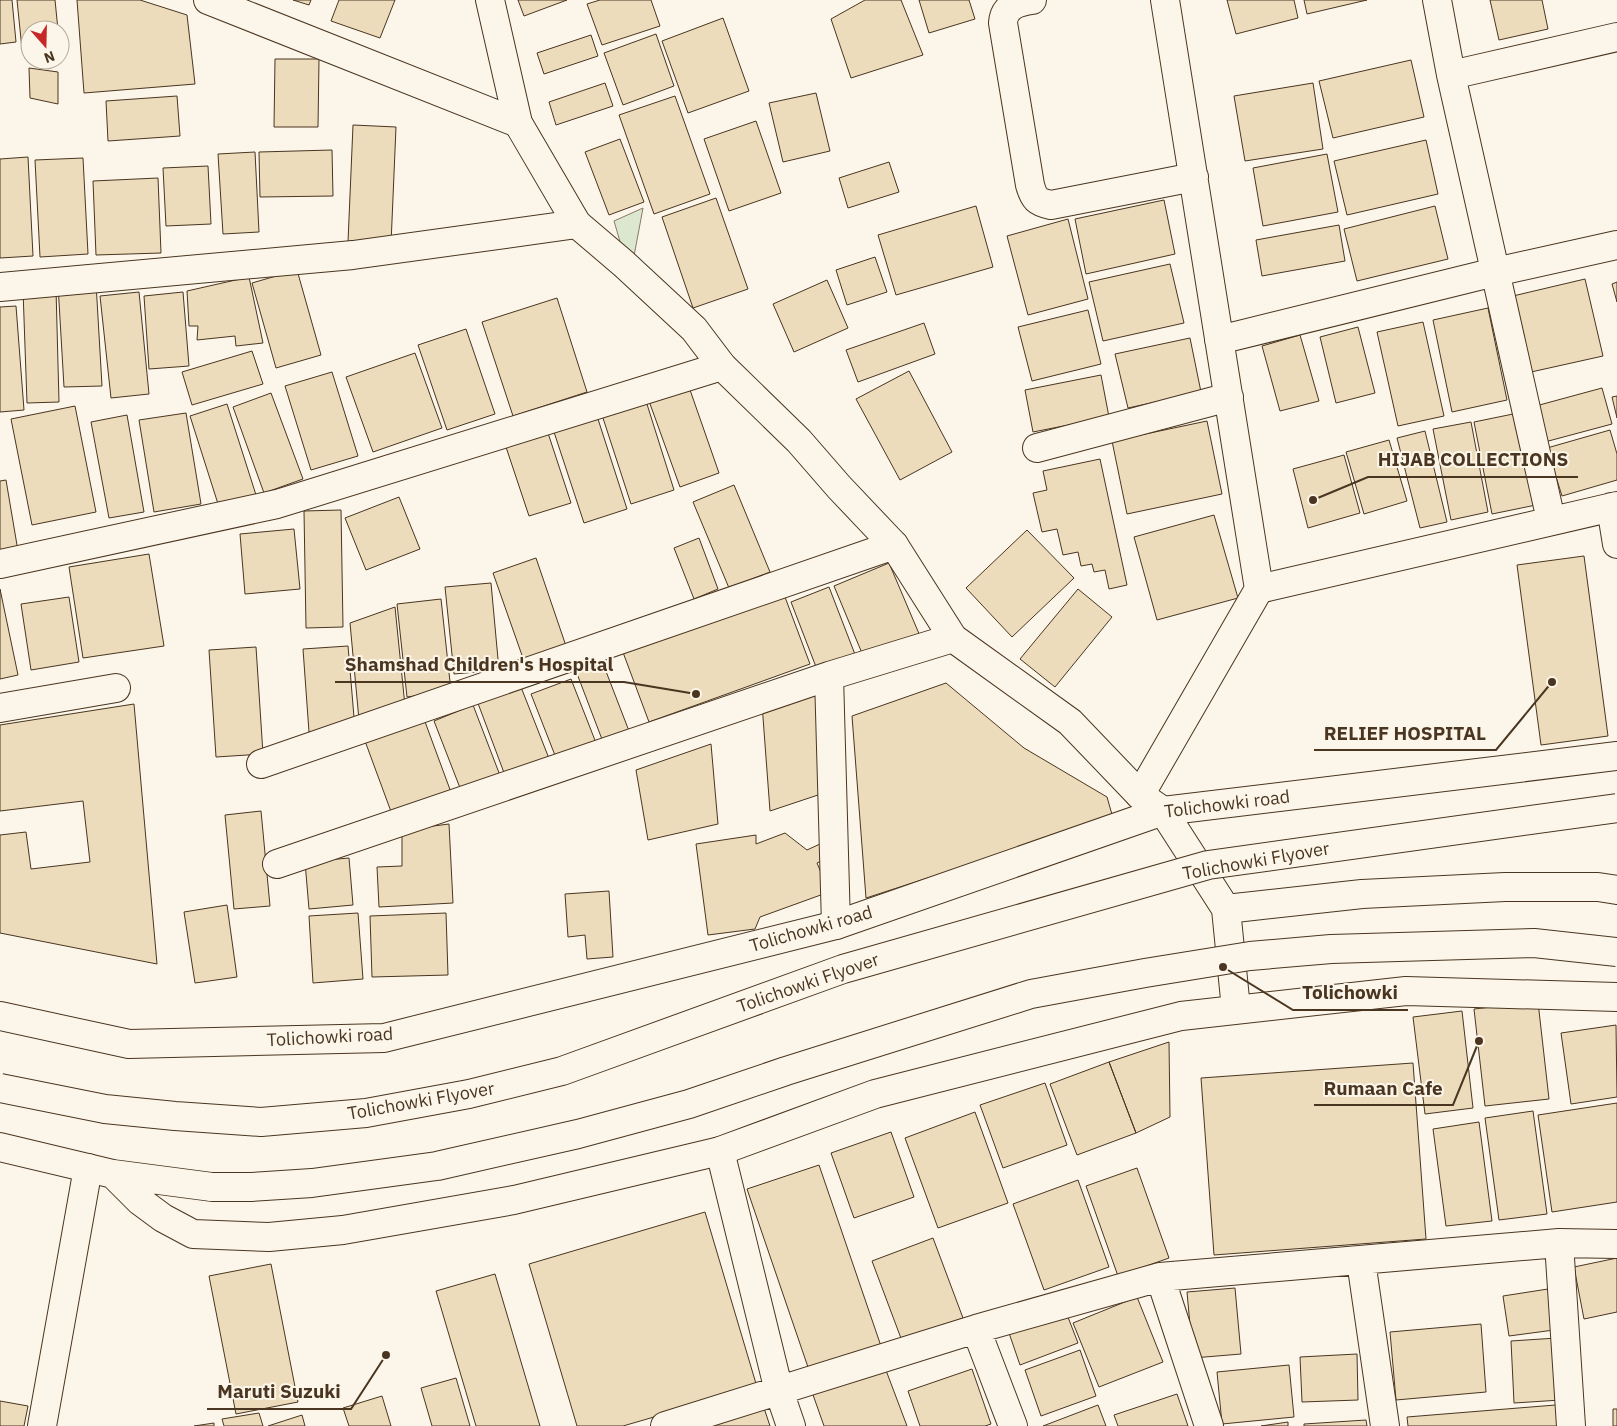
<svg xmlns="http://www.w3.org/2000/svg" width="1617" height="1426" viewBox="0 0 1617 1426" font-family="'IBM Plex Sans',sans-serif">
<style>
.green{fill:#dce7d0;stroke:#887966}
.building{fill:#ecdcbc;stroke:#4a3520}
.lines{fill:none;stroke-linecap:round;stroke-linejoin:round}
.street-casing{stroke:#4a3520;stroke-width:30}
.secondary-casing{stroke:#4a3520;stroke-width:30}
.primary-casing{stroke:#4a3520;stroke-width:30}
.street{stroke:#fbf6e9;stroke-width:28}
.secondary{stroke:#fbf6e9;stroke-width:28}
.primary{stroke:#fbf6e9;stroke-width:28}
.primary-bridge-casing{stroke:#4a3520;stroke-width:30;stroke-linecap:butt}
.primary-bridge{stroke:#fbf6e9;stroke-width:28}
.labels{text-anchor:middle;stroke-width:4;stroke-linejoin:round;paint-order:stroke}
.street-label{font-size:18px;fill:#4a3520;stroke:#fbf6e9}
.leader{fill:none;stroke:#4a3520;stroke-width:2}
.callout-dot{fill:#4a3520;stroke:#fbf6e9;stroke-width:2}
.callout-label{font-size:19px;text-anchor:middle;font-weight:bold;fill:#4a3520;stroke:#fbf6e9;stroke-width:4;stroke-linejoin:round;paint-order:stroke}
</style>
<rect width="100%" height="100%" fill="#fbf6e9"/>
<!-- green -->
<path class="green" d="M643 208 631 272 628 269 614 221Z"/>
<!-- building -->
<path class="building" d="M0 0H12L16 42 0 44Z
M17 0H55L58 30H30V48L22 49Z
M77 0H140L187 15 195 84 84 93Z
M293 0H311L309 5Z
M339 0H395L380 38 331 21Z
M518 0H567L524 16Z
M600 0H651L660 26 602 45 587 4Z
M865 0H901L923 55 851 78 831 19Z
M919 0H969L975 19 929 33Z
M1227 0H1294L1298 18 1236 34Z
M1304 0H1367L1307 14Z
M1490 0H1542L1548 29 1499 40Z
M723 18 749 91 688 113 662 41Z
M656 34 674 86 623 105 604 53Z
M591 35 598 56 544 74 537 53Z
M275 59H319L318 127H274Z
M1411 60 1424 117 1333 138 1319 81Z
M29 68 58 72V104L30 98Z
M605 83 613 106 556 125 549 102Z
M1313 83 1323 149 1245 161 1234 96Z
M816 93 830 151 783 162 769 103Z
M177 96 180 136 108 141 106 101Z
M675 96 710 194 654 214 619 115Z
M756 121 781 193 729 211 704 139Z
M353 125 396 127 391 244 348 242Z
M620 139 644 202 609 215 585 152Z
M1426 140 1438 194 1347 215 1334 161Z
M332 150 333 196 260 197 259 152Z
M255 152 259 232 223 234 218 154Z
M1327 154 1338 212 1263 226 1253 168Z
M28 157 33 256 0 258V159Z
M83 158 88 254 40 257 35 160Z
M889 162 899 192 848 208 839 178Z
M208 166 211 224 166 226 163 168Z
M158 178 161 253 96 255 93 181Z
M716 198 748 289 693 308 662 217Z
M1164 200 1175 254 1086 274 1075 219Z
M976 206 993 267 896 295 878 235Z
M1435 206 1448 259 1357 281 1344 229Z
M1068 219 1088 299 1028 315 1007 236Z
M1339 225 1345 261 1262 276 1256 240Z
M875 257 887 292 847 305 836 270Z
M1170 264 1184 323 1103 341 1089 282Z
M297 270 321 355 276 368 252 283Z
M249 277 263 343 236 346 235 336 197 340 198 326H189L187 291Z
M1585 279 1603 356 1531 372 1513 296Z
M827 280 848 328 794 352 773 304Z
M1617 282V302L1612 284Z
M96 283 102 386 64 387 58 285Z
M56 289 59 402 27 403 23 290Z
M139 292 149 394 111 398 100 296Z
M183 292 189 366 149 369 144 296Z
M557 298 587 392 513 416 482 322Z
M16 306 24 410 0 412V307Z
M1488 308 1507 400 1452 412 1433 320Z
M1088 310 1101 364 1032 381 1018 327Z
M1423 322 1444 416 1398 426 1377 332Z
M924 323 935 354 858 382 846 350Z
M1358 327 1375 393 1336 403 1320 337Z
M466 329 495 414 447 430 418 345Z
M1300 335 1319 401 1280 411 1262 346Z
M1190 338 1201 392 1128 408 1115 354Z
M252 351 263 384 192 405 182 372Z
M415 353 442 428 373 452 346 377Z
M909 371 952 452 900 480 856 399Z
M332 372 358 456 311 470 285 386Z
M1101 375 1109 417 1033 432 1025 390Z
M689 387 719 473 680 487 649 401Z
M1602 388 1612 424 1541 443 1532 407Z
M271 393 303 479 264 493 233 407Z
M1617 396V418L1612 397Z
M646 401 674 490 631 504 602 415Z
M227 404 256 495 219 507 190 416Z
M75 406 96 512 32 525 11 419Z
M186 413 201 504 154 512 139 420Z
M1518 413 1536 505 1492 514 1474 422Z
M127 415 144 512 109 518 91 422Z
M597 416 627 509 584 523 553 429Z
M1207 421 1222 494 1127 514 1112 441Z
M1471 422 1488 512 1451 520 1433 429Z
M1610 430 1617 454V480L1562 496 1547 448Z
M1425 431 1447 522 1420 528 1397 438Z
M548 433 571 503 529 516 506 447Z
M1389 440 1407 501 1364 514 1346 452Z
M1344 455 1360 513 1308 528 1293 469Z
M1100 459 1127 585 1109 589 1105 570 1094 572 1092 564 1081 566 1078 552 1063 555 1057 529 1042 532 1033 493 1047 490 1043 471Z
M6 480 18 551 0 554V481Z
M734 485 770 572 729 588 693 502Z
M399 497 420 549 366 570 345 518Z
M341 510 343 627 306 628 304 511Z
M1214 515 1238 598 1157 620 1134 537Z
M294 529 300 589 245 594 240 534Z
M1027 530 1074 578 1012 637 966 588Z
M699 538 718 589 694 599 674 548Z
M149 554 164 646 83 658 69 567Z
M1584 556 1608 736 1541 745 1517 565Z
M536 558 566 646 524 661 493 573Z
M889 563 920 636 864 658 834 586Z
M491 583 499 670 454 674 445 587Z
M829 587 856 657 818 672 791 602Z
M0 589 18 675 0 679Z
M782 589 810 664 649 722 621 647Z
M1078 589 1112 617 1055 687 1020 659Z
M69 597 79 662 31 670 21 604Z
M441 599 451 691 407 697 397 604Z
M395 607 405 706 359 720 350 623Z
M348 646 355 729 309 732 303 649Z
M256 647 263 754 216 757 209 650Z
M602 661 629 731 603 742 576 671Z
M571 679 598 748 558 763 531 694Z
M519 682 550 761 506 778 476 698Z
M946 683 1024 748 1107 797 1113 818 866 898 852 716Z
M819 694 821 794 770 811 762 704Z
M134 704 157 964 0 933V835L26 832 31 869 90 862 83 801 0 811V725Z
M473 705 501 778 462 793 434 721Z
M424 719 452 795 393 817 365 741Z
M711 744 718 824 648 840 636 770Z
M261 811 270 906 234 909 225 815Z
M449 824 453 903 379 907 377 867 402 866V830Z
M785 833 807 850 820 844 828 858 817 863 829 892 760 917 755 929 708 935 696 844 756 835V844Z
M349 858 353 905 309 909 305 862Z
M609 891 613 957 587 959 585 935 568 937 565 894Z
M227 905 237 977 195 983 184 912Z
M358 913 363 979 313 983 309 916Z
M446 913 448 975 372 977 370 916Z
M1538 1002 1549 1099 1485 1106 1474 1009Z
M1462 1011 1473 1108 1425 1114 1413 1017Z
M1616 1025 1617 1097 1571 1104 1561 1033Z
M1169 1042 1170 1117 1136 1133 1109 1062Z
M1109 1062 1136 1133 1077 1155 1050 1084Z
M1413 1063 1426 1239 1214 1255 1201 1078Z
M1045 1083 1067 1145 1003 1168 980 1105Z
M1617 1103V1202L1552 1212 1538 1115Z
M1533 1111 1547 1214 1499 1220 1485 1118Z
M975 1112 1008 1203 938 1228 905 1138Z
M1479 1122 1492 1221 1446 1226 1433 1129Z
M891 1132 914 1197 854 1218 831 1153Z
M819 1165 882 1349 810 1373 747 1189Z
M1137 1168 1169 1258 1118 1276 1086 1186Z
M1078 1180 1109 1267 1044 1290 1013 1204Z
M705 1212 757 1387 623 1426H577L529 1264Z
M933 1238 963 1318 902 1341 872 1261Z
M1617 1258V1312L1584 1319 1574 1267Z
M271 1264 298 1402 236 1414 209 1276Z
M495 1274 540 1426H476L436 1291Z
M1235 1288 1241 1354 1193 1358 1187 1292Z
M1548 1289 1554 1330 1509 1336 1503 1296Z
M1137 1297 1163 1362 1099 1387 1073 1323Z
M1066 1312 1078 1343 1020 1365 1009 1333Z
M1481 1324 1486 1392 1396 1400 1390 1332Z
M1557 1338 1561 1400 1514 1403 1511 1341Z
M1080 1350 1096 1396 1041 1416 1025 1370Z
M1357 1354 1358 1400 1302 1402 1300 1357Z
M884 1365 907 1426H824L812 1392Z
M1289 1365 1294 1417 1222 1424 1217 1372Z
M972 1369 991 1424 985 1426H920L908 1391Z
M456 1378 470 1426H432L421 1388Z
M1177 1394 1188 1426H1118L1114 1415Z
M382 1396 391 1426H349L343 1408Z
M761 1399 770 1426H688Z
M0 1401 28 1406 24 1426H0Z
M1568 1404 1570 1426H1408L1407 1417Z
M1098 1405 1106 1426H1043Z
M1613 1409H1617V1426H1613Z
M259 1413 263 1426H224L222 1419Z
M302 1415 305 1426H268Z
M1366 1420 1367 1426H1304V1424Z
M1288 1422V1426H1261Z
M214 1423V1426H194Z"/>
<g class="lines">
<!-- street casing -->
<g class="street-casing">
<path id="street" d="M208 0 518 123
M1032 0C1018 2 1004 6 1003 23L1030 185C1034 199 1037 202 1051 205L1194 177
M1165 0 1259 589
M1437 0 1451 75 1551 520
M1451 75 1617 37
M0 287 353 255 577 224
M1219 340 1495 272 1617 245
M1037 448 1229 397
M1611 507 1617 544
M0 564 277 504 722 366
M829 676 836 925
M0 708 116 688
M261 764 894 545
M1140 795 1259 589 1617 506
M277 864 829 676 953 638
M720 1151 779 1391 791 1426
M1559 1243 1571 1426
M1361 1261 1385 1426
M1160 1277 1209 1426
M976 1329 1013 1426
M42 1426 88 1168
M665 1426 976 1329 1160 1277 1559 1243 1617 1244"/>
</g>
<!-- secondary casing -->
<g class="secondary-casing">
<path id="secondary" d="M490 0 518 123 577 224 624 264 694 329 722 366 799 441 839 487 894 545 953 638 1070 722 1140 795 1163 811 1226 909 1236 1009
M1226 909 1362 894 1505 887H1598L1617 890"/>
</g>
<!-- primary casing -->
<g class="primary-casing">
<path id="primary" d="M0 1016 129 1044 384 1038 836 925 1163 811 1617 756
M0 1147 113 1174 212 1187
M113 1174 140 1201 163 1218 193 1234 269 1237 343 1230 514 1200 720 1151 875 1094 1181 1016 1406 991 1617 997"/>
</g>
<!-- street -->
<use href="#street" class="street"/>
<!-- secondary -->
<use href="#secondary" class="secondary"/>
<!-- primary -->
<use href="#primary" class="primary"/>
<!-- primary-bridge casing -->
<g class="primary-bridge-casing">
<path id="primary-bridge" d="M0 1088 105 1109 175 1116 261 1122 366 1113 469 1094 562 1071 843 969 1208 865 1617 808
M212 1187H251L312 1183 437 1166 578 1134 689 1104 786 1071 1031 994 1145 973 1250 956 1331 949 1534 943 1617 952"/>
</g>
<!-- primary-bridge -->
<use href="#primary-bridge" class="primary-bridge"/>
</g>
<g class="labels">
<!-- street labels -->
<g class="street-label">
<text transform="translate(1227 804) rotate(-7)" y="6">Tolichowki road</text>
<text transform="translate(1256 861) rotate(-10)" y="6">Tolichowki Flyover</text>
<text transform="translate(811 929) rotate(-16)" y="6">Tolichowki road</text>
<text transform="translate(808 983) rotate(-19)" y="6">Tolichowki Flyover</text>
<text transform="translate(330 1037) rotate(-3)" y="6">Tolichowki road</text>
<text transform="translate(421 1101) rotate(-10)" y="6">Tolichowki Flyover</text>
</g>
</g>
<!-- callouts -->
<path class="leader" d="M1313 500L1368 477H1578M696 694L624 682H335M1552 682L1496 750H1314M1223 967L1293 1010H1408M1479 1041L1453 1105H1314M386 1355L351 1409H207"/>
<g class="callout-dot">
<circle cx="1313" cy="500" r="5"/>
<circle cx="696" cy="694" r="5"/>
<circle cx="1552" cy="682" r="5"/>
<circle cx="1223" cy="967" r="5"/>
<circle cx="1479" cy="1041" r="5"/>
<circle cx="386" cy="1355" r="5"/>
</g>
<g class="callout-label">
<text x="1473" y="466">HIJAB COLLECTIONS</text>
<text x="479" y="671">Shamshad Children's Hospital</text>
<text x="1405" y="740">RELIEF HOSPITAL</text>
<text x="1350" y="999">Tolichowki</text>
<text x="1383" y="1095">Rumaan Cafe</text>
<text x="279" y="1398">Maruti Suzuki</text>
</g>
<!-- north arrow -->
<g transform="translate(45 45) rotate(160)"><circle r="24" fill="#fbf6e9" stroke="#b4a999"/>
<path d="M0-4L9 19L0 12L-9 19Z" fill="#c62828"/>
<text y="-8" font-size="14" font-weight="bold" text-anchor="middle" fill="#4a3520">N</text>
</g>
</svg>
